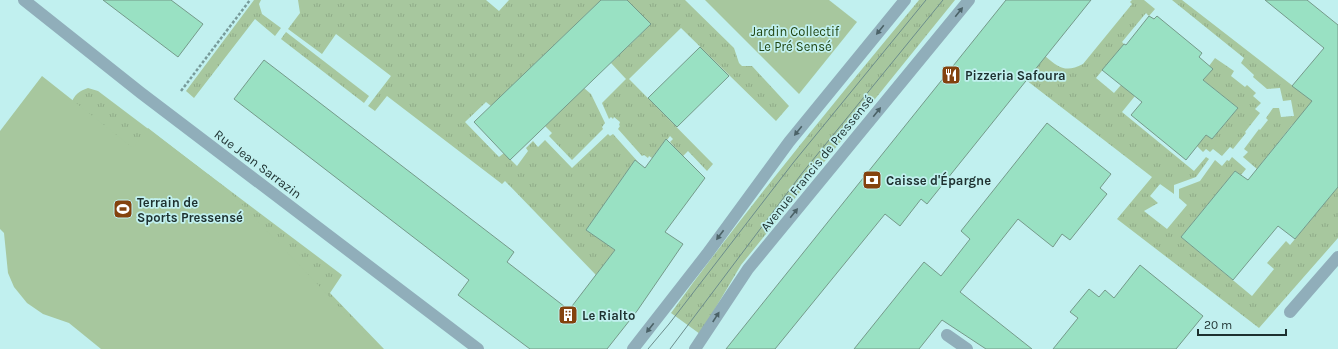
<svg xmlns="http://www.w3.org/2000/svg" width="1338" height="349" viewBox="0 0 1338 349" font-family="Karla,sans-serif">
<defs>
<pattern id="grass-tufts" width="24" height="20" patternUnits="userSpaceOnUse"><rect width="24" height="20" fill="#a7c79e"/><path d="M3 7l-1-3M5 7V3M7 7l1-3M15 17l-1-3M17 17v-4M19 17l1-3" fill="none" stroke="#8fab88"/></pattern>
</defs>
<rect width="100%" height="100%" fill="#c1f0ef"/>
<!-- grass -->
<g fill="url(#grass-tufts)">
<path d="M254,0H261L259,4L262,14L281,28L275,36L255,19L194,98L186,91Z"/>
<path d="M298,0H486L499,11L509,0H601L491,106L486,102L465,122L499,157L504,153L517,166L528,151L526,148L533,141L538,147L545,140L572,168L608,134L610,136L613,134L639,163L635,160L586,230L615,250L596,275L505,181L502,184L387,96L375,111L368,106L391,76L336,34L322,54L288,29L300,13Z"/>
<path d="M627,0H685L734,48L739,63L742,66H752L789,106L776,121L681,28L629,79L713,164L707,171L688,151L683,156L670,142L673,139L670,136L667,140L666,139L652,158L649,156L648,158L644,155L642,156L618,129L620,126L619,125L620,122L614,117L613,119L611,117L609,119L602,103L626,79L611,63L651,24Z"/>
<path d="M919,0H955L741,265L700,334L671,313C749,205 834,103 919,0Z"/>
<path d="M1132,0H1144L1155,9L1149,16L1146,13L1122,42L1124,44L1096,78L1114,93L1121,85L1135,96L1122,112L1194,171L1206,157L1209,159L1196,177L1174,185V194L1160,184L1150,196L1158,203L1144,211L1167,229L1187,205L1179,198V189L1200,181L1215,160L1222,166L1227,160L1229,161L1232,157L1246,169L1241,175L1235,171L1181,237L1252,296L1274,269L1267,263L1286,241L1290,245L1338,187V238L1259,328L1117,219L1152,177L1026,80L1045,56C1059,68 1066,73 1083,64L1132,4L1130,2Z"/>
<path d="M1172,0H1182L1338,121L1292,125L1257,169L1243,157L1248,152L1244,149L1259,129L1260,130L1268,120L1266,118L1273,108H1279L1281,117L1294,116L1291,100L1283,101L1280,88L1267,89L1253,77L1254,75L1241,63L1244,58Z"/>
<path d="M286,32L369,96L364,103L281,39Z"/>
<path d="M1215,58L1234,71L1231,76L1245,87L1247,85L1256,93L1253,96L1261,103L1255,109L1260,113L1245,132L1246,133L1233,149L1230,147L1222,156L1213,149L1210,152L1206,149L1203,152L1197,146L1206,135L1212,139L1238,108L1203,80L1212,69L1209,66Z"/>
<path d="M88,88L98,91L342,275L330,293L384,349H338L71,104C74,95 79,91 88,88Z"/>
<path d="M584,88L591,94L605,123L602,127L603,129L572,160L549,136L552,133L545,126Z"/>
</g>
<!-- garden -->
<g fill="#a7c79e">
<path d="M705,0H829L857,22L799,94Z"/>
<path d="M42,76L133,148L148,128L227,189L379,349H101L69,323L43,314L27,303L14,287L8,273L4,233L0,229V131Z"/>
</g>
<!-- building -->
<g fill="#99e1c3" stroke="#759a8a">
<path d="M103,0H171L203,24L178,57Z"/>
<path d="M601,0H627L651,24L510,160L474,122Z"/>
<path d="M1006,0H1091L927,204L921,199L900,226L885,214L775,349H726Z"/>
<path d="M1265,0H1307L1338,25V187L1295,239L1278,226L1233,280L1181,237L1235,171L1248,180L1312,101L1292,86L1324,48Z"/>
<path d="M1149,16L1154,19L1157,16L1202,53L1199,57L1213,69L1203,80L1238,108L1212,139L1206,135L1186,160L1131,115L1142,102L1102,70L1124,44L1126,45Z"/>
<path d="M700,47L729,76L677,127L648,98Z"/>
<path d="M264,60L514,252L507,262L569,310L615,250L586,230L635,160L645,168L666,139L705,178L665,232L683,244L637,311L607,349H530L458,295L469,280L234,99Z"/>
<path d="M1047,123L1111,174L1100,188L1107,194L1070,240L1062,234L1053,247L1018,219L960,292L1032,349H986L942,320L919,349H854L924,262L941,276L970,239L961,231Z"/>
<path d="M1140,265L1203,316L1176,349H1053L1078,318L1070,312L1089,289L1099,297L1105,290L1114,298Z"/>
</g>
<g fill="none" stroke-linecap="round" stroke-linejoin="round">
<!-- path -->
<path stroke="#789b9a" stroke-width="2.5" stroke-dasharray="3 2" stroke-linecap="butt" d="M181,91L250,0"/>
<!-- minor -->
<g stroke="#90aeba" stroke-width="12">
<path d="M24,0L141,93L478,349"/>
<path d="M1290,312L1338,257"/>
<path d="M947,335L967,349"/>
<path d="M633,349L707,254L789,142L905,0"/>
<path d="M695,349L748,269L969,0"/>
</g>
<!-- tram -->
<g stroke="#6b8c8b" stroke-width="1">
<path d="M648,349L669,324L793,163L926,0"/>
<path d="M670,349L803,172L943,0"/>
</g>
</g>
<!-- one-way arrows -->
<defs><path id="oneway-solid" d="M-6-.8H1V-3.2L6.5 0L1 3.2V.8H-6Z"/></defs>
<g fill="#4b6267">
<use href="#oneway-solid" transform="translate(959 12) rotate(-51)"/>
<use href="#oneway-solid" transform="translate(880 30) rotate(129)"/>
<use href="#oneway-solid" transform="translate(877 112) rotate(-51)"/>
<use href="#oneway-solid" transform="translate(798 131) rotate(129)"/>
<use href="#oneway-solid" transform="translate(794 213) rotate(-51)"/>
<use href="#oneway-solid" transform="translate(720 235) rotate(127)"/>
<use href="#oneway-solid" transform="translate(716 317) rotate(-57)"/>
<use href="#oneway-solid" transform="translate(650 328) rotate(128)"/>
</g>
<!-- icons -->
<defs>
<g id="restaurant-square" transform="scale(1)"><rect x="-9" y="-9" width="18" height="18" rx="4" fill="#84420e" stroke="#c1f0ef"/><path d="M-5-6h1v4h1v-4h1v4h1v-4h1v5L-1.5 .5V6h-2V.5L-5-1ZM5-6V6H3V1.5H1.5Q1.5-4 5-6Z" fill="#fff"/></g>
<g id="bank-square" transform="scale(1)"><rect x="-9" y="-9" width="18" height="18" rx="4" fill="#84420e" stroke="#c1f0ef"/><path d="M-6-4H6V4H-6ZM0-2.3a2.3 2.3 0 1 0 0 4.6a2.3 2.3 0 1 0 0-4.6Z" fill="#fff"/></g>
<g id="stadium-square" transform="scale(1)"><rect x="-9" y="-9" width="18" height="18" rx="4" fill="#84420e" stroke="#c1f0ef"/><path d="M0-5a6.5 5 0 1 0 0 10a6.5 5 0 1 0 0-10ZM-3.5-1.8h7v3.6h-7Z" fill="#fff"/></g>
<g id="building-square" transform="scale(1)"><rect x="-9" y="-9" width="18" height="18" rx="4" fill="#84420e" stroke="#c1f0ef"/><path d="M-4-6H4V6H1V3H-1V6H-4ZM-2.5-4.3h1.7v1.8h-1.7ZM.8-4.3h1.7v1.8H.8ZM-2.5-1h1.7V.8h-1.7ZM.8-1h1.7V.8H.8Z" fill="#fff"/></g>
</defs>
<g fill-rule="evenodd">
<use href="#restaurant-square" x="951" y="75"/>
<use href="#bank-square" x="872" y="180"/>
<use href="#stadium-square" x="123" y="209"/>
<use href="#building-square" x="568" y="315"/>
</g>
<g text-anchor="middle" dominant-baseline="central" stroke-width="3.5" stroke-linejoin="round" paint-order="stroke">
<!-- park labels -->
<g font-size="13" fill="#204512" stroke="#c1f0ef">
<text x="795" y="31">Jardin Collectif<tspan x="795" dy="15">Le Pré Sensé</tspan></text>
</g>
<!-- poi labels -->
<g font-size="13" font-weight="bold" fill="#1d302f" stroke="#c1f0ef" text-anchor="start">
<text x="965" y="75">Pizzeria Safoura</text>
<text x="886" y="180">Caisse d'Épargne</text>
<text x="137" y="202">Terrain de<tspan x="137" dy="15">Sports Pressensé</tspan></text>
<text x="582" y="315">Le Rialto</text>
</g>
<!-- street labels -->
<g font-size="13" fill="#1d302f" stroke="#c1f0ef">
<text transform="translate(817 163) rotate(-51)">Avenue Francis de Pressensé</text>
<text transform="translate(258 164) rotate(37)">Rue Jean Sarrazin</text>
</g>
</g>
<!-- scale -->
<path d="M1198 329v6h88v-6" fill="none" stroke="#1d302f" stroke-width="2"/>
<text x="1204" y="329" font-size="12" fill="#1d302f" stroke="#c1f0ef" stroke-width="3" paint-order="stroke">20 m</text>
</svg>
